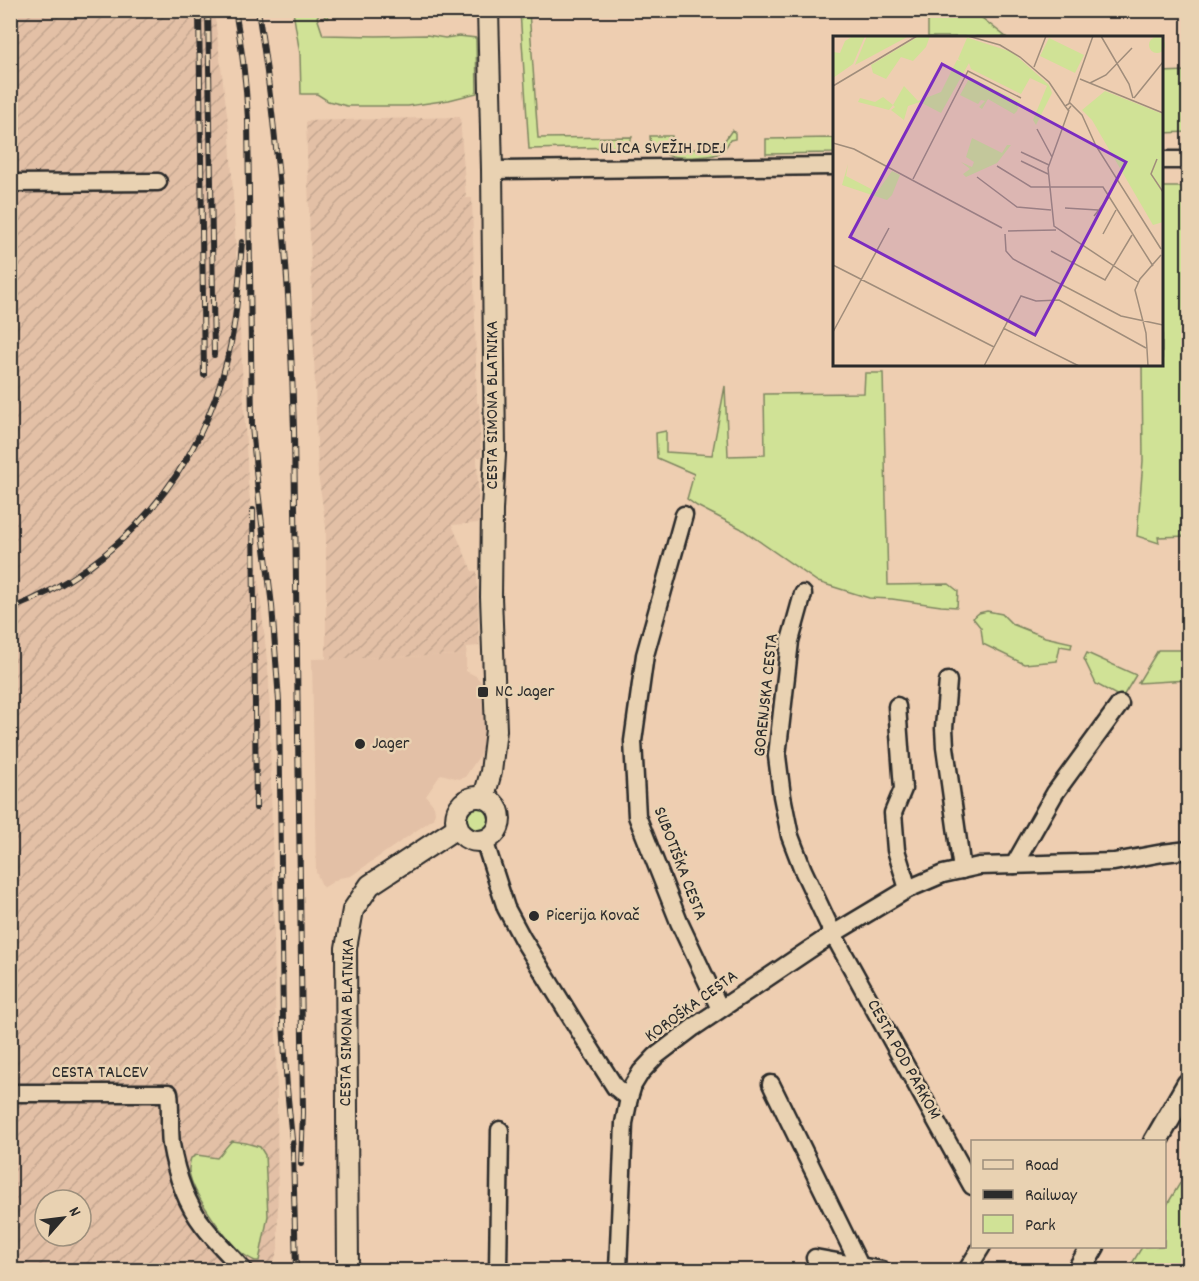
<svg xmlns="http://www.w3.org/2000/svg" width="1199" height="1281" viewBox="0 0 1199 1281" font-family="Dekko,sans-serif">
<defs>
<pattern id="industrial-furrows" width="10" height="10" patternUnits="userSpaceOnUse" patternTransform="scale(1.5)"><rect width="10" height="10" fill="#e3c0a6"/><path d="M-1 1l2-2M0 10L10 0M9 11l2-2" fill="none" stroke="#c3a58f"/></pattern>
</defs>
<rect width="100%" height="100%" fill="#eeceb1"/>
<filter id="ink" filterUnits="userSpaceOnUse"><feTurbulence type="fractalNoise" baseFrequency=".0167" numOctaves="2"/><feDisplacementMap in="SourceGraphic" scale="12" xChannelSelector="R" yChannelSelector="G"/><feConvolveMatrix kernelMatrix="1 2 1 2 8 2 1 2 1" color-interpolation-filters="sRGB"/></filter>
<g filter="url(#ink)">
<!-- built -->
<path fill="#e3c0a6" d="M466,655V671L476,676L481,682L484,690L485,733L480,755L465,777L459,779L441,774L426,796L434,806L435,812L433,819L351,876L339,878L323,888L316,872L312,659Z"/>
<!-- industrial -->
<g fill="url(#industrial-furrows)" fill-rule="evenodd">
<path d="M10,11H214L230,138L248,483L269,679L277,1095L278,1249L271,1270H11ZM45,1200H81V1236H45Z"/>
<path d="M460,117L466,198H472L477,403H479L481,457H477L479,523L452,525L472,571H477L479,646L467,647L466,655L326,659V527L318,474L306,121Z"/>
</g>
<!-- green -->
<g fill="#d0e296" stroke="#7e8660" stroke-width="1.5">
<path d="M293,11H328V18L325,17L321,11L317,17L323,35L376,36L427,35L445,38L459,36L476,38L477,93L449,100L408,106H347L328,101L317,94H301L300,54Z"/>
<path d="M520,11H529L538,138L632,137L628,146L621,147L529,149Z"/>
<path d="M928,11H973L1006,37H928Z"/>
<path d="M1188,71V132L1162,133V72Z"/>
<path d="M732,130L735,133V139L730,140C727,146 723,152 717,154C710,157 675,159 668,155C661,152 660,147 651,147L650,136H672L673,148L712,150L721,146Z"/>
<path d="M834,138V153L766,154V139Z"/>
<path d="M1162,187H1188V536L1158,537L1159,543L1137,536L1143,461L1142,365L1162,364Z"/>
<path d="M865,373H883L888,585L949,584L958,591L957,607L941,606L892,599L869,598L818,582L740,528L697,506L687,499L694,474L657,458L656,433L666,431V452L712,455L725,386L728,456L765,455L764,394L864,393Z"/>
<path d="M987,611L1002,614L1012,624L1045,637L1072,643L1071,648L1060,646L1057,661L1024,664L983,644L981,628L973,618L979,613Z"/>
<path d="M1158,650H1188V680L1138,683Z"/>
<path d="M1087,653L1136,675L1122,698L1096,684L1084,659Z"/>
<circle cx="478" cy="818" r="16"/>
<path d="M232,1141L246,1143L260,1147L265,1155L268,1216L259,1261H255C251,1259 247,1257 243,1254C226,1240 195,1197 190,1176C188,1170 189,1164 191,1158L197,1155L217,1158C223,1152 226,1146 232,1141Z"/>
<path d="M1188,1170V1270H1128L1142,1247L1164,1246L1165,1208Z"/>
</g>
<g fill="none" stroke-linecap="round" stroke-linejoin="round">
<!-- minor casing -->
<g stroke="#2b2b2b" stroke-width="21">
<g id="minor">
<path d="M1162,160H1188"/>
<path d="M492,170L834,166"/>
<path d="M10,183L158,182"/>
<path d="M684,515L645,655L633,741L637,816L679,922L720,1009"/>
<path d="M803,594L790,641L777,756L782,796L790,836L803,870L833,934L972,1186"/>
<path d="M948,681L944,728L945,747L962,870"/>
<path d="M897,706L903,789L893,813L896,850L908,889"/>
<path d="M484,840L506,908L522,938L585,1040L615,1087L629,1098"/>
<path d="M1014,865L1055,793L1120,704"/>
<path d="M771,1084L860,1266"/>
<path d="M10,1093H169C171,1110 169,1127 171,1144C176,1173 185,1202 203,1225C215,1241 230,1255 243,1270"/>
<path d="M815,1258L882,1270"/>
<path d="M498,1270L500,1130"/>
<path d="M618,1270L624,1123L629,1098L633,1085L641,1072L656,1056L694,1027L828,937L908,889L943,874L979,866L1114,862L1163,853L1188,850"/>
<path d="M967,1270L982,1246"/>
</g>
</g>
<!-- tertiary casing -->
<g stroke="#2b2b2b" stroke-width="24">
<g id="tertiary">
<path d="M484,797L491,772L496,730L491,597L492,510L495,454L492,170L488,10"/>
<circle cx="478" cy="819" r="22"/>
<path d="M348,1270L346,948L353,910L370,885L458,827"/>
</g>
</g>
<!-- secondary casing -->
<g stroke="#2b2b2b" stroke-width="27">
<g id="secondary">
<path d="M1155,1142L1188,1085"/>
<path d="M1079,1270L1093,1246"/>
</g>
</g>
<!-- minor -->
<use href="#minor" stroke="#e9d2b2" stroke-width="16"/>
<!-- tertiary -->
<use href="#tertiary" stroke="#e9d2b2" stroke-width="20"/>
<!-- secondary -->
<use href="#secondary" stroke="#e9d2b2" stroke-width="22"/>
<!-- rail casing -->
<g stroke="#2b2b2b" stroke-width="6">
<g id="rail">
<path d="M199,10L204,375"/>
<path d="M208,10L214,355"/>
<path d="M235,10C242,47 246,82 248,119L252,426L258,491L272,606L279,701L283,1023L287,1088L293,1150L296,1270"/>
<path d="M258,10C280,149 290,290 294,430L303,1113L301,1164"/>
<path d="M253,510L256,808"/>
<path d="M10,609C122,566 200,471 228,356C237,319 239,280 242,242"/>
</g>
</g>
<!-- rail -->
<use href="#rail" stroke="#e9d2b2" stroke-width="4" stroke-dasharray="11" stroke-linecap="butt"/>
</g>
</g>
<!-- markers -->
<g fill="#2b2b2b" stroke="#e9d2b2" stroke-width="2">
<rect x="477" y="686" width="12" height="12" rx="3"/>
<circle cx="360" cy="744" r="6"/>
<circle cx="534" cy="916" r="6"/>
</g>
<g text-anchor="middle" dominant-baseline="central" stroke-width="5" stroke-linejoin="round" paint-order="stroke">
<!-- street labels -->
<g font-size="18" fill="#2b2b2b" stroke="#e9d2b2">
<text x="663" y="149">ULICA SVEŽIH IDEJ</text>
<text transform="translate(493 405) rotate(-90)">CESTA SIMONA BLATNIKA</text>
<text transform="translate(767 695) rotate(-84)">GORENJSKA CESTA</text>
<text transform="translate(679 864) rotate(69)">SUBOTIŠKA CESTA</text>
<text transform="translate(692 1007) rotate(-36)">KOROŠKA CESTA</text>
<text transform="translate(348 1022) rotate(-89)">CESTA SIMONA BLATNIKA</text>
<text transform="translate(903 1060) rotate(61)">CESTA POD PARKOM</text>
<text x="100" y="1073">CESTA TALCEV</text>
</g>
<!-- poi labels -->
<g font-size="18" fill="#2b2b2b" stroke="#e9d2b2" text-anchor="start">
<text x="495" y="692">NC Jager</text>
<text x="372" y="744">Jager</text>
<text x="546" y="916">Picerija Kovač</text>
</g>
</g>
<!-- overview -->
<g transform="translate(833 36)">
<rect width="330" height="330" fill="#eeceb1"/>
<path d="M20,0H32L20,28L0,42V16L7,17L12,5ZM34,0H76L22,29ZM86,0H97L93,11L80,25L68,21L53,43L40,37L38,29ZM129,0L179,16L216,49L219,57L203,89L200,84L214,50L197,42L188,58L138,33L136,27L108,77L87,66L75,70L71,84L58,74L62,71L60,69L56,74L25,66L27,62L42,66L50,61L60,69L71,50L85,65L108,56L124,24L128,25L125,23L134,2ZM216,2L251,19L242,37L207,20ZM137,41L187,66L184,75L181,78L155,63L149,73L146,71L152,65L148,64L145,68L127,59ZM272,55L330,78V186L320,189L259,84L249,74ZM139,102L169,117L174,109H178L164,127L133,141L130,138L137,133L128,126L139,131L141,126L133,121ZM15,128L13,140L44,156L59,135L67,139L59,159L54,164L9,149Z" fill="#d0e296"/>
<path d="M316 9a8 8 0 1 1 16 0a8 8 0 1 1-16 0Z" fill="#d0e296"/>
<path fill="none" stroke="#a08d7b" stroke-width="1.5" d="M135,0L167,9L187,21L216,46L232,70M268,0L296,48L300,62M201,31L213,0M247,43L330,77M257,47L273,39L299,12M0,50L84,0M301,62L330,26M236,67L260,0M238,70L235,74L232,70L237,67L249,79L263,110L328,213M236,74L215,132L221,190L305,246M204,93L219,121M0,107L21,113L169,192M188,116L216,129M324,123L318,138L330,156M188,125L215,138M164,130L198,151H270L320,230M144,141L184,171L218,174M80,143L135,35L188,62M232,172L265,174M261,180L276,161M175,195L223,194M172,198L173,215L180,223L288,280L330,289M270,198L283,174M218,215L272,244L299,199M0,229L161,311M170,292L246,330M0,296L56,192M151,330L188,260L203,265L226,264L313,312M315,330L313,297L302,254L307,243L328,219"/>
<path fill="#7b2cbf" fill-opacity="0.15" stroke="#7b2cbf" stroke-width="3" d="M109,28L293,126L202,299L17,201Z"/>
<rect width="330" height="330" fill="none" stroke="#2b2b2b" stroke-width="3"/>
</g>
<!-- margin -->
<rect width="1199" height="1281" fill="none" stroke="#e9d2b2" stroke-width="36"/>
<rect x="18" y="18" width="1163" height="1245" fill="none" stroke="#2b2b2b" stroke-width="2" filter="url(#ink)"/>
<!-- legend -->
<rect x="971" y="1140" width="195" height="108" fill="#e9d2b2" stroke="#9d8f7c" stroke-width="1.5"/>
<rect x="983" y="1160" width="30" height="9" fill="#e9d2b2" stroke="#9d8f7c" stroke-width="1.5"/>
<text x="1025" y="1170" font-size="18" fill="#2b2b2b">Road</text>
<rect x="983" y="1190" width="30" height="9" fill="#2b2b2b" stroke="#9d8f7c" stroke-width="1.5"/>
<text x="1025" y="1200" font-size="18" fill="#2b2b2b">Railway</text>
<rect x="983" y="1215" width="30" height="18" fill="#d0e296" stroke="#9d8f7c" stroke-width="1.5"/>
<text x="1025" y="1230" font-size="18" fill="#2b2b2b">Park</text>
<!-- north arrow -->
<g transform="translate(63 1218) rotate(62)"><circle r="28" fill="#e9d2b2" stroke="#9d8f7c" stroke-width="1.5"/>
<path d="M0-4.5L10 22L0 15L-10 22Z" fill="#2b2b2b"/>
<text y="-9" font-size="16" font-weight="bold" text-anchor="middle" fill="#2b2b2b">N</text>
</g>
</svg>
